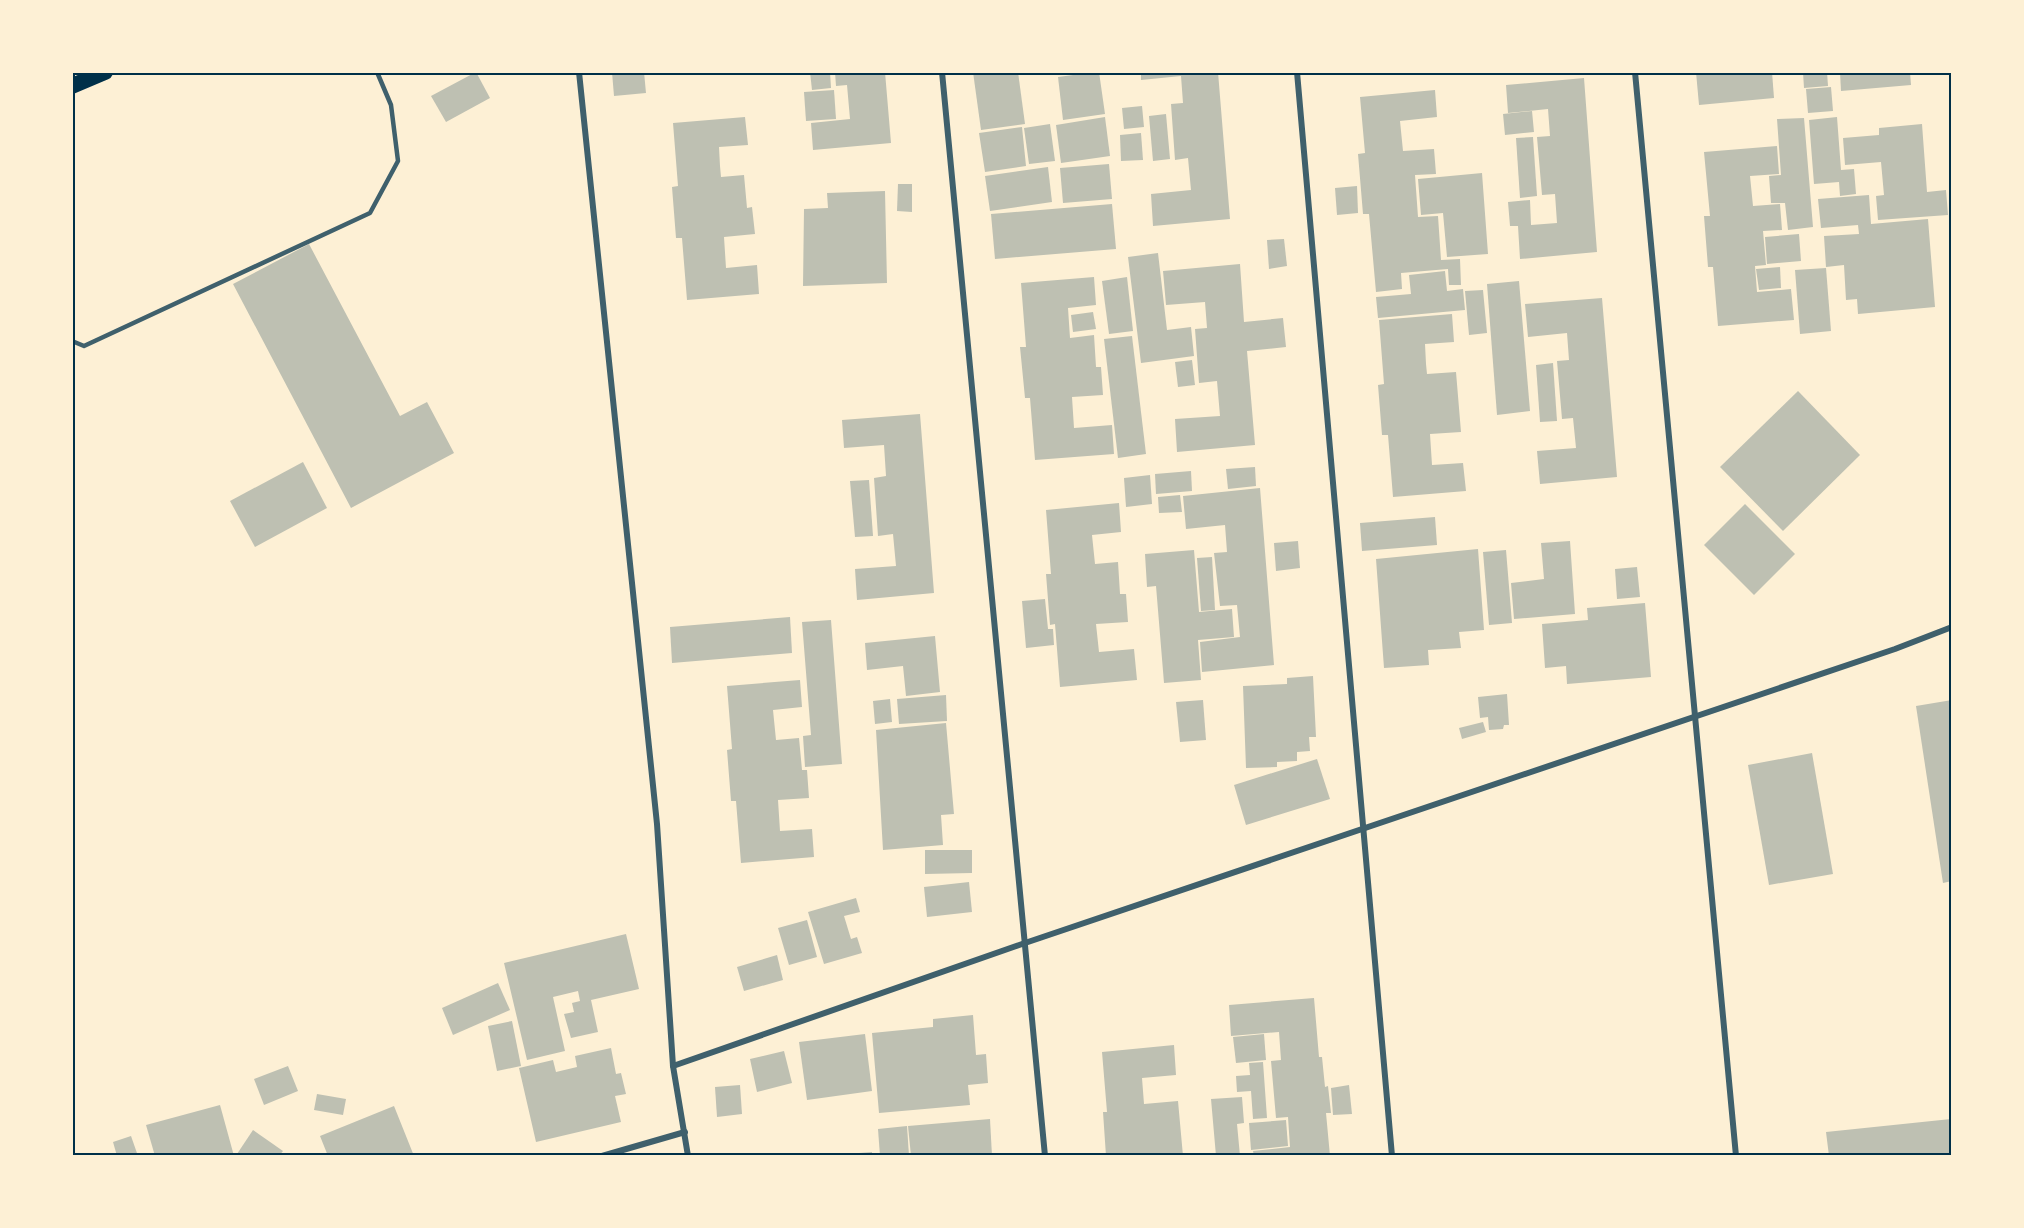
<svg xmlns="http://www.w3.org/2000/svg" width="2024" height="1228" viewBox="0 0 2024 1228" font-family="Roboto,sans-serif">
<rect width="100%" height="100%" fill="#fdf0d5"/>
<!-- building -->
<g fill="#bec0b2">
<path d="M476,72L490,98L446,122L431,96Z"/>
<path d="M612,72H644L646,93L614,96Z"/>
<path d="M810,72H830L831,88L812,90Z"/>
<path d="M835,72H885L891,143L813,150L811,123L850,119L847,85L836,86Z"/>
<path d="M973,72H1018L1025,124L981,130Z"/>
<path d="M1096,72H1099L1105,114L1063,120L1058,77Z"/>
<path d="M1141,72H1218L1230,219L1153,226L1151,194L1191,190L1188,158L1175,160L1171,104L1183,103L1181,76L1141,80Z"/>
<path d="M1696,72H1772L1774,98L1699,105Z"/>
<path d="M1803,72H1827L1828,86L1804,88Z"/>
<path d="M1840,72H1910L1911,85L1841,91Z"/>
<path d="M1584,78L1597,252L1520,259L1518,226H1510L1508,202L1530,200L1531,225L1557,223L1555,194L1542,195L1537,137L1550,136L1548,109L1508,113L1506,85Z"/>
<path d="M1831,87L1833,111L1808,113L1806,89Z"/>
<path d="M834,90L836,119L806,121L804,92Z"/>
<path d="M1435,90L1437,117L1400,121L1403,151L1434,149L1436,174L1415,175L1418,217L1438,216L1441,260L1460,259L1461,285H1449L1448,269L1401,273L1402,289L1376,292L1369,214H1363L1358,154L1365,153L1360,97Z"/>
<path d="M1142,106L1144,127L1124,129L1122,108Z"/>
<path d="M1532,111L1534,132L1505,135L1503,114Z"/>
<path d="M1166,114L1170,159L1153,161L1149,116Z"/>
<path d="M745,117L748,145L719,147L720,166L721,177L744,175L747,208L752,207L755,234L724,237L726,268L757,265L759,294L687,300L682,238H676L672,187L678,186L673,123Z"/>
<path d="M1105,117L1110,156L1061,163L1056,125Z"/>
<path d="M1837,117L1841,170L1854,169L1856,194L1840,196L1839,182L1814,184L1809,120Z"/>
<path d="M1804,118L1813,227L1788,230L1785,203H1771L1769,176L1781,175L1777,119Z"/>
<path d="M1050,124L1055,161L1029,164L1024,128Z"/>
<path d="M1922,124L1927,192L1946,190L1948,215L1878,220L1876,196L1884,195L1881,162L1845,165L1843,138L1879,135V128Z"/>
<path d="M1022,127L1026,166L985,172L979,133Z"/>
<path d="M1141,133L1143,160L1121,161L1120,135Z"/>
<path d="M1533,137L1537,196L1520,198L1516,138Z"/>
<path d="M1777,146L1779,174L1750,176L1753,206L1780,204L1782,230L1763,231L1766,265L1755,266L1757,292L1791,289L1794,320L1718,326L1713,267H1708L1704,216H1710L1704,152Z"/>
<path d="M1109,164L1112,199L1063,203L1060,168Z"/>
<path d="M1048,167L1052,202L990,211L985,176Z"/>
<path d="M1482,173L1488,254L1447,257L1443,213L1421,215L1418,179Z"/>
<path d="M898,184H912V212L897,211Z"/>
<path d="M1357,186L1358,213L1337,215L1335,188Z"/>
<path d="M885,191L887,283L803,286L804,209L828,208L827,193Z"/>
<path d="M1869,195L1871,224L1928,219L1935,307L1858,314L1857,299L1846,300L1844,265L1826,267L1824,236L1859,234L1858,225L1821,228L1818,199Z"/>
<path d="M1112,204L1116,249L995,259L991,214Z"/>
<path d="M1799,234L1801,261L1767,264L1765,237Z"/>
<path d="M1284,239L1287,266L1269,269L1267,240Z"/>
<path d="M309,244L400,416L427,402L454,453L351,508L233,284Z"/>
<path d="M1158,253L1167,330L1191,327L1194,356L1141,363L1128,257Z"/>
<path d="M1240,264L1244,322L1283,318L1286,347L1247,351L1255,445L1177,452L1175,419L1220,416L1217,381L1199,383L1195,329L1207,328L1205,302L1166,305L1163,271Z"/>
<path d="M1780,267L1781,288L1759,290L1756,269Z"/>
<path d="M1826,268L1831,331L1800,334L1795,270Z"/>
<path d="M1445,271L1447,291L1463,289L1465,310L1378,318L1376,297L1411,294L1409,275Z"/>
<path d="M1094,277L1096,305L1068,308L1070,338L1094,335L1096,367H1101L1103,395L1072,397L1074,428L1112,425L1114,454L1035,460L1030,398H1025L1020,347H1026L1021,283Z"/>
<path d="M1127,277L1133,331L1109,334L1102,281Z"/>
<path d="M1519,281L1530,411L1497,415L1487,284Z"/>
<path d="M1483,290L1487,333L1469,335L1465,291Z"/>
<path d="M1602,298L1617,477L1540,484L1537,451L1576,448L1573,418L1562,419L1557,361L1569,360L1567,333L1528,337L1525,304Z"/>
<path d="M1093,312L1096,329L1073,332L1071,315Z"/>
<path d="M1452,314L1454,342L1425,344L1426,364L1427,374L1456,372L1461,432L1430,434L1432,465L1463,463L1466,491L1393,497L1388,435H1382L1378,385L1384,384L1379,320Z"/>
<path d="M1132,336L1146,454L1118,458L1104,339Z"/>
<path d="M1192,360L1195,385L1178,387L1175,362Z"/>
<path d="M1553,363L1557,421L1540,422L1536,365Z"/>
<path d="M1798,391L1860,455L1783,531L1720,467Z"/>
<path d="M920,414L934,593L857,600L855,569L896,566L893,534L878,536L874,478L886,476L884,445L844,448L842,420Z"/>
<path d="M303,462L327,508L255,547L230,501Z"/>
<path d="M1255,467L1256,486L1228,489L1226,469Z"/>
<path d="M1191,471L1192,491L1156,494L1155,474Z"/>
<path d="M1150,475L1152,504L1126,507L1124,478Z"/>
<path d="M869,480L873,536L855,537L850,481Z"/>
<path d="M1260,488L1274,665L1202,672L1200,642L1240,637L1237,605L1220,606L1214,553L1227,552L1225,525L1186,529L1183,496Z"/>
<path d="M1180,495L1182,512L1159,513L1158,497Z"/>
<path d="M1119,503L1121,532L1092,535L1095,564L1118,562L1120,594H1126L1128,622L1096,624L1099,652L1134,649L1137,680L1060,687L1055,624L1050,625L1046,574H1051L1046,510Z"/>
<path d="M1745,504L1795,554L1754,595L1704,545Z"/>
<path d="M1435,517L1437,545L1362,551L1360,523Z"/>
<path d="M1298,541L1300,568L1276,571L1274,543Z"/>
<path d="M1570,541L1575,614L1514,619L1511,583L1544,579L1541,543Z"/>
<path d="M1478,549L1484,630L1459,632L1461,648L1428,650L1429,665L1384,668L1376,559Z"/>
<path d="M1194,550L1199,612L1232,609L1234,637L1198,640L1201,680L1164,683L1156,586L1147,587L1145,554Z"/>
<path d="M1506,550L1512,623L1489,625L1483,552Z"/>
<path d="M1212,557L1215,610L1201,611L1197,558Z"/>
<path d="M1637,567L1640,597L1617,599L1615,569Z"/>
<path d="M1045,599L1048,629H1053L1054,645L1026,648L1022,601Z"/>
<path d="M1645,603L1651,677L1567,684L1566,666L1545,668L1542,624L1588,620L1587,608Z"/>
<path d="M790,617L792,653L672,663L670,627Z"/>
<path d="M831,620L842,764L805,767L803,736L811,735L802,622Z"/>
<path d="M935,636L940,692L906,696L903,666L867,670L865,643Z"/>
<path d="M1313,676L1316,737H1309L1310,751L1297,752V761L1277,762V767L1246,768L1243,686L1287,684V678Z"/>
<path d="M800,680L802,707L773,710L776,740L799,738L802,770H807L809,798L778,800L780,831L812,829L814,857L741,863L736,801H731L727,750L732,749L727,686Z"/>
<path d="M1507,694L1509,725H1504L1503,729L1489,730L1488,717L1480,718L1478,697Z"/>
<path d="M946,695L947,721L899,724L897,699Z"/>
<path d="M890,699L892,722L875,724L873,701Z"/>
<path d="M1203,700L1206,740L1180,742L1176,702Z"/>
<path d="M1952,700V881L1943,883L1916,706Z"/>
<path d="M1483,722L1486,732L1462,739L1459,728Z"/>
<path d="M946,723L954,814L941,815L943,845L883,850L876,730Z"/>
<path d="M1812,753L1833,874L1769,885L1748,765Z"/>
<path d="M1317,759L1330,799L1246,825L1234,785Z"/>
<path d="M925,850H972V873L925,874Z"/>
<path d="M969,882L972,912L927,917L924,887Z"/>
<path d="M856,898L860,912L844,916L851,939L857,937L862,953L824,964L808,912Z"/>
<path d="M807,920L817,957L789,965L778,928Z"/>
<path d="M626,934L639,989L591,1000L598,1032L571,1038L564,1014L574,1012L572,1003L580,1001L578,991L553,997L565,1051L527,1060L504,963Z"/>
<path d="M777,955L783,980L744,991L737,967Z"/>
<path d="M498,983L510,1010L453,1035L442,1008Z"/>
<path d="M1314,998L1319,1057H1322L1325,1087L1328,1086L1331,1113H1326L1330,1156H1254L1253,1151L1290,1147L1288,1117L1276,1118L1271,1061L1281,1060L1279,1032L1231,1036L1229,1005Z"/>
<path d="M973,1015L976,1055L986,1054L988,1083L968,1085L970,1105L879,1113L872,1033L933,1027V1019Z"/>
<path d="M512,1021L521,1066L497,1071L488,1026Z"/>
<path d="M865,1034L872,1091L807,1100L799,1042Z"/>
<path d="M1264,1034L1266,1060L1236,1063L1233,1037Z"/>
<path d="M1174,1045L1176,1075L1142,1078L1144,1104L1178,1101L1183,1156H1106L1103,1112H1107L1102,1052Z"/>
<path d="M611,1048L616,1074L621,1073L626,1094L615,1096L621,1122L536,1142L519,1068L553,1060L556,1072L577,1067L575,1056Z"/>
<path d="M784,1051L792,1083L757,1092L750,1059Z"/>
<path d="M1263,1062L1267,1118L1253,1119L1251,1091L1237,1092L1236,1076L1250,1075L1249,1063Z"/>
<path d="M288,1066L298,1091L264,1105L254,1079Z"/>
<path d="M740,1085L742,1114L717,1117L715,1087Z"/>
<path d="M1349,1085L1352,1114L1333,1115L1331,1088Z"/>
<path d="M317,1094L346,1099L343,1115L314,1110Z"/>
<path d="M1242,1097L1244,1123L1237,1124L1240,1156H1216L1211,1099Z"/>
<path d="M220,1105L234,1156H155L146,1125Z"/>
<path d="M394,1106L414,1156H328L320,1136Z"/>
<path d="M990,1119L992,1156H911L908,1126Z"/>
<path d="M1951,1119L1952,1156H1829L1826,1132Z"/>
<path d="M1286,1120L1288,1146L1251,1150L1249,1123Z"/>
<path d="M907,1126L909,1156H880L878,1129Z"/>
<path d="M253,1130L283,1151L279,1156L237,1154Z"/>
<path d="M131,1136L138,1156H117L113,1142Z"/>
<path d="M872,1152V1156H846V1154Z"/>
</g>
<g fill="none" stroke-linecap="round" stroke-linejoin="round">
<!-- service -->
<path stroke="#3f606c" stroke-width="4.5" d="M72,341L84,346L370,213L398,161L391,105L377,72"/>
<!-- minor -->
<g stroke="#3f606c" stroke-width="6">
<path d="M579,72L657,824L673,1066L688,1156"/>
<path d="M942,72L1045,1156"/>
<path d="M1297,72L1392,1156"/>
<path d="M1635,72L1736,1156"/>
<path d="M673,1066L1025,943L1895,649L1952,627"/>
<path d="M602,1156L685,1132"/>
</g>
<!-- trunk -->
<path stroke="#003049" stroke-width="16" d="M72,86L105,72"/>
</g>
<!-- border -->
<rect width="2024" height="1228" fill="none" stroke="#fdf0d5" stroke-width="147"/>
<rect x="74" y="74" width="1876" height="1080" fill="none" stroke="#003049" stroke-width="2"/>
</svg>
